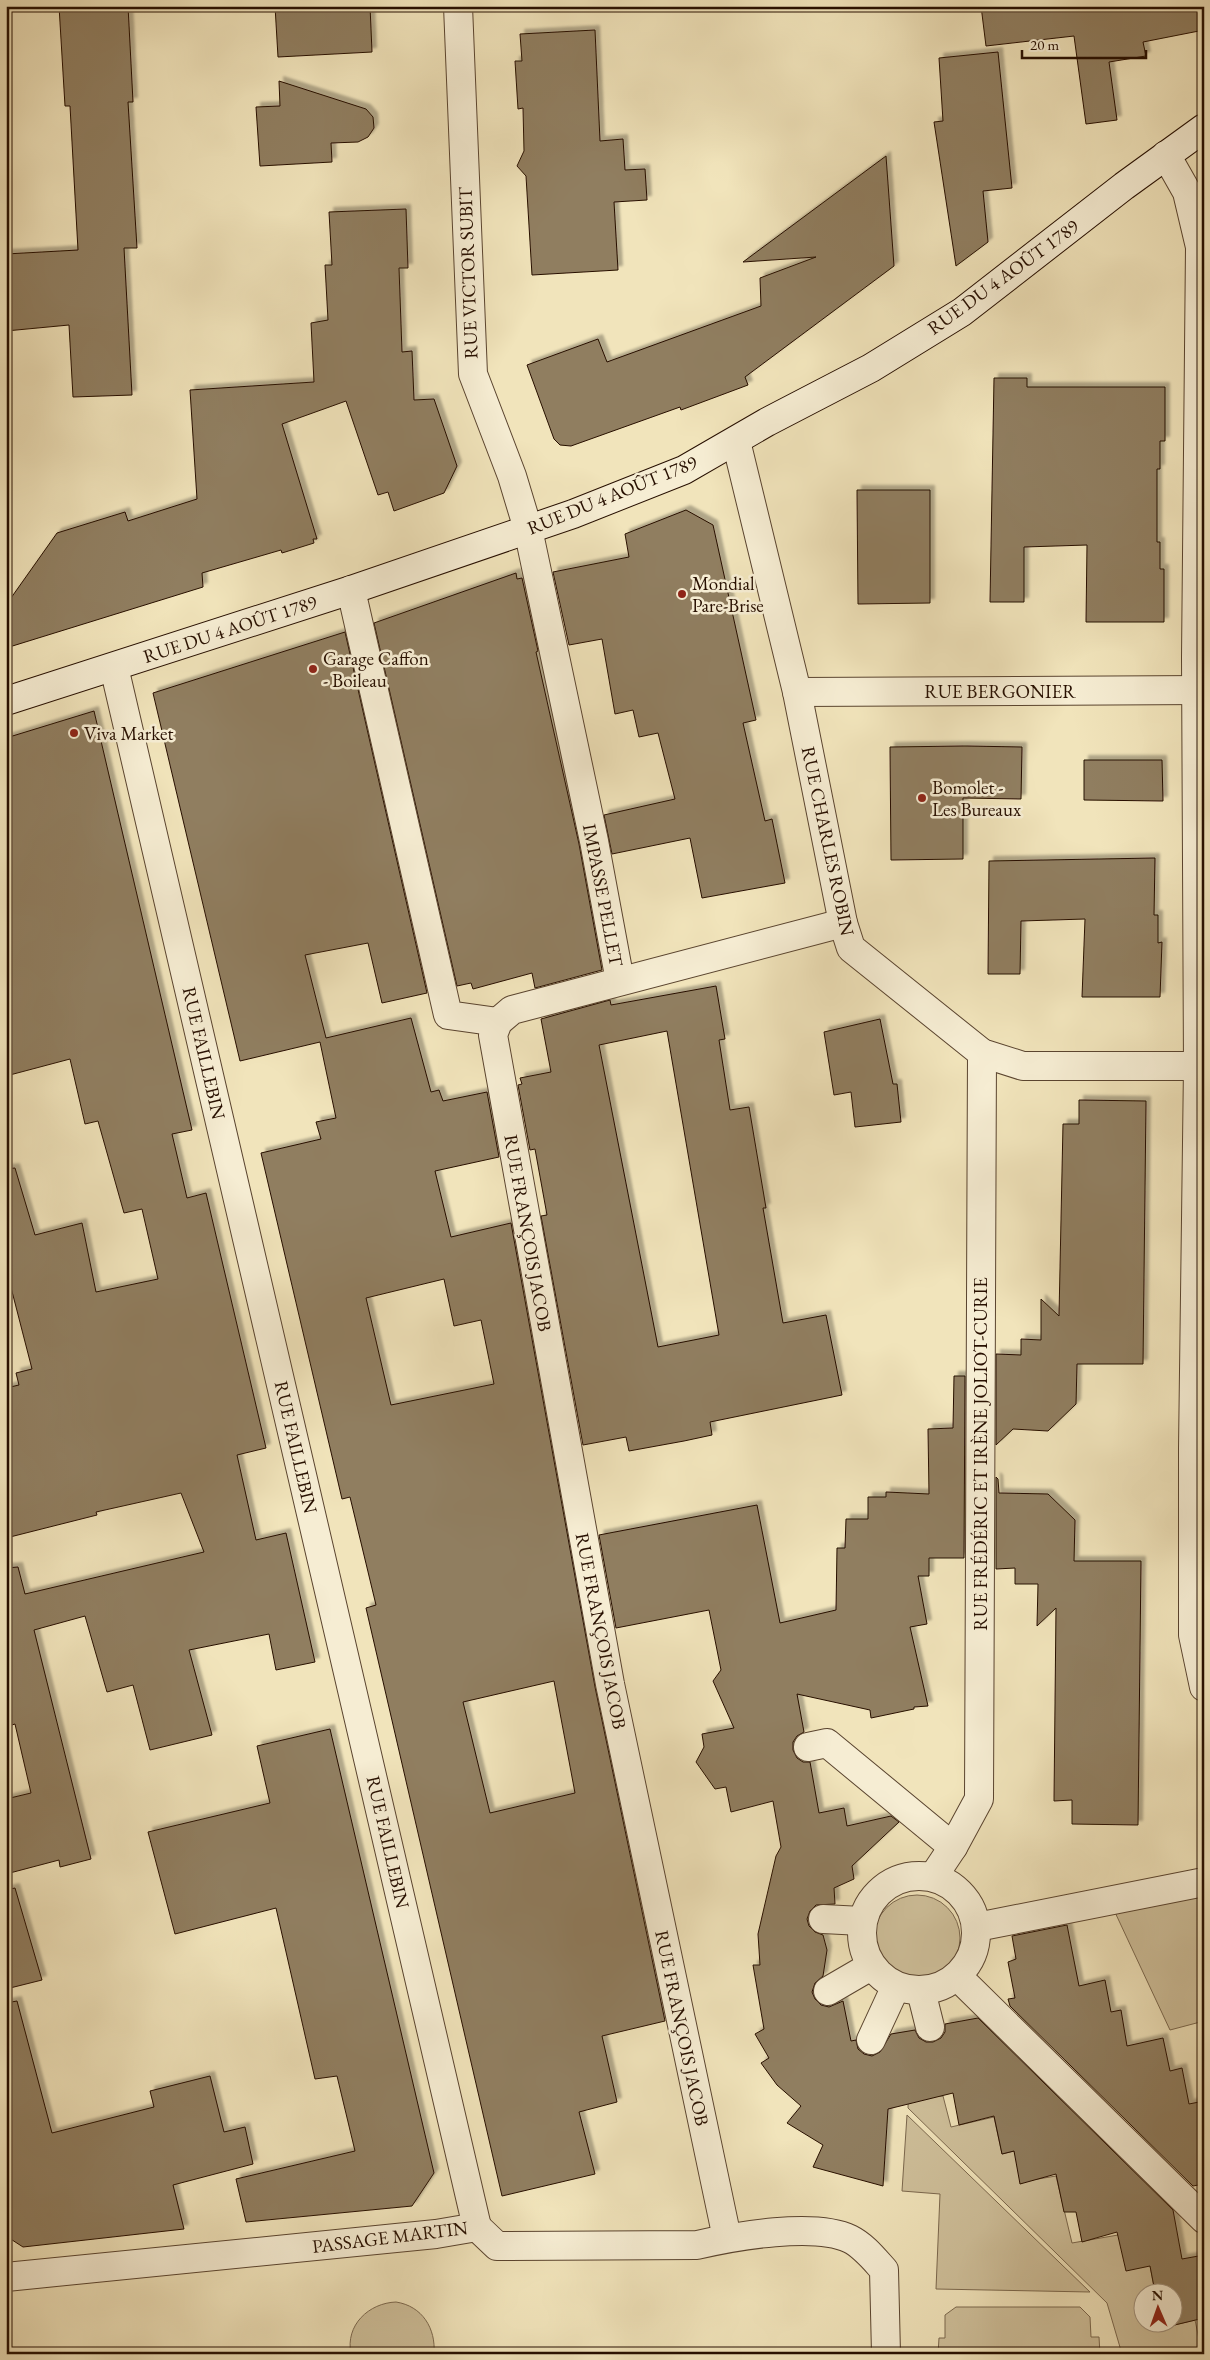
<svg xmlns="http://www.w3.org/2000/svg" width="1210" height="2360" viewBox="0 0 1210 2360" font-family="'EB Garamond',serif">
<defs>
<filter id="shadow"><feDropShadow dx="4.5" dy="-4.5" stdDeviation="1" flood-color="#0004"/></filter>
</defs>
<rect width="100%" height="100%" fill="#f1e4bb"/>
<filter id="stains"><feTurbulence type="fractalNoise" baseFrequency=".004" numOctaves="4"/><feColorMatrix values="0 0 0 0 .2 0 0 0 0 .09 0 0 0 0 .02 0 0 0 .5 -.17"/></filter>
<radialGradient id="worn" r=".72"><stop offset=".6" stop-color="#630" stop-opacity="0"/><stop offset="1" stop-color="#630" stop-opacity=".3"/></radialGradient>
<!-- green -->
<g fill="#cfc09b" stroke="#7b684e">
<path d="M1204,1890V2021L1170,2030L1113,1908Z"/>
<circle cx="917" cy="1938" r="43"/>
<path d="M909,2073L940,2096H943L951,2127L994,2117L1002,2154L1014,2151L1032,2180L1056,2176L1072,2243L1118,2235L1150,2266L1155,2292H1142V2322L1161,2323L1162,2328L1195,2320L1202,2354H1122L1107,2303L908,2108Z"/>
<path d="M907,2115L1090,2292L936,2289L940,2194L902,2191Z"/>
<path d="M396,2302C422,2306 436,2328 434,2354H351C345,2325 369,2303 396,2302Z"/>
<path d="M956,2307H1080L1090,2317L1091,2337H1099L1100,2354H938L939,2338H945V2315Z"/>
</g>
<!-- building -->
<g fill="#907e61" stroke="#270f00" fill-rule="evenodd" filter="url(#shadow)">
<path d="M59,6H128L133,102H128L137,248H124L132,395L73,397L69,325L6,331V254L78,250L70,106H65Z"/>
<path d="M275,6H370L372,52L278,57Z"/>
<path d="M981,6H1204V30L1143,42L1146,56L1109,62L1117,120L1086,124L1074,36L986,46Z"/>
<path d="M595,30L600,141L623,139L625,170L645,169L647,200L614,202L618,270L532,275L526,176L517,166L524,151L523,108L518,109L515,61H522L520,34Z"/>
<path d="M998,52L1012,188L983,191L988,242L956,266L934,122L943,121L939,58Z"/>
<path d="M279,81L366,109L373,117L374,128L368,137L358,142L331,143L332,162L260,166L256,107L280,106Z"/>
<path d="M886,156L894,266L745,377L748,385L681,410L680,407L571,446L560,445L554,439L527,365L598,339L607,362L761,306L760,278L816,257L743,262Z"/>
<path d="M406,209L408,268H399L402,352L412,351L414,400L434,399L457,466L444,493L394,511L388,492L378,495L346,401L282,424L317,539H313L314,543L282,553L281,550L202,573L203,587L6,648V605L57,533L125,512L128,521L197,499L190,390L314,382L311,323L328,320L325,265H332L329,212Z"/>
<path d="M994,378H1027V387H1165V441H1160V469H1157V542H1160V569H1164V622H1086L1087,545L1024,547V602H990Z"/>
<path d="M857,490H930V603L858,604Z"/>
<path d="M686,510L713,525L756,720L743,723L765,821L772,819L785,883L702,898L690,838L612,854L604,815L675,799L658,733L639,737L633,710L615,714L602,639L569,645L553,572L629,557L625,534Z"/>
<path d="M516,573L517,579L522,578L538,651L536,652L579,844L602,970L535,988L532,973L473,989L471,983L457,986L374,623Z"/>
<path d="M345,632L427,993L382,1003L368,943L305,955L326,1038L411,1018L431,1092L439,1090L443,1101L487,1092L499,1157L435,1171L451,1237L511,1223L595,1687L665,2021L602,2036L617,2102L579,2112L595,2174L502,2196L366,1608L376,1605L350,1497L342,1499L261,1153L321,1139L316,1122L336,1118L320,1042L240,1061L153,693ZM444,1279L454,1326L481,1320L494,1384L391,1405L366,1298ZM554,1681L575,1793L490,1813L463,1702Z"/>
<path d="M94,711L192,1130L172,1134L187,1198L206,1193L266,1448L237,1455L256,1540L286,1533L315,1662L276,1670L269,1634L189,1650L212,1735L150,1750L133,1685L107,1692L85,1616L34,1630L91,1859L60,1867L59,1860L6,1874V1799L31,1793L15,1724L6,1727V1568L18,1567L25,1594L204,1552L181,1493L96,1512L97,1515L6,1538V1388L19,1385L16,1373L32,1369L6,1268V1169L15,1168L35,1235L82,1223L96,1292L158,1279L142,1209L124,1213L98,1121L85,1124L70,1059L6,1076V738Z"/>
<path d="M965,746L1022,747L1021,799L963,798V859L891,860L890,747Z"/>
<path d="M1084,760H1162L1163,801L1084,800Z"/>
<path d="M1155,858L1154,915H1158V943L1162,942L1160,997H1082L1085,919L1021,921L1020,974H988L989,861Z"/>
<path d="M716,986L725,1039L719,1040L730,1110L749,1107L766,1208H763L783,1323L826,1315L842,1395L710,1422L712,1435L684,1441L629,1451L626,1437L583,1445L541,1216L547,1215L535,1149L530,1150L518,1085L522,1084L520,1078L551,1072L541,1019L610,1000L611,1005ZM667,1031L719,1335L658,1347L599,1045Z"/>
<path d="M880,1019L893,1084H897L901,1122L855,1127L851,1092L834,1095L824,1032Z"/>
<path d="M1079,1100L1146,1101L1143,1364H1077L1076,1404L1048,1431L1013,1429L996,1445V1354L1021,1355V1339L1041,1340V1299L1059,1316L1063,1124H1079Z"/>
<path d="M954,1376H965L964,1558H929V1576H918L927,1624L910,1627L928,1706L914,1707V1709L871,1718L870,1710L797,1694L804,1732L797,1736L793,1742V1750L797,1758L803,1762H810L819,1813L844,1808L847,1826L891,1816L899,1822L852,1866L854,1879L834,1888L835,1904L816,1905L810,1911L807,1919L809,1926L815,1932L823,1935L827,1950L823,1976L815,1983L812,1992L815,1999L821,2005L829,2007L843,2001L851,2041L856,2040L858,2049L864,2054L872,2056L880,2052L891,2034L915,2030L919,2038L926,2042H933L941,2038L945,2032V2024L978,2018L1173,2210L1182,2259L1204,2255V2318L1162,2328L1161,2322H1172V2292H1155L1150,2266L1126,2271L1117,2232L1082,2242L1076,2212H1064L1056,2174L1020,2184L1014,2151L1002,2154L994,2116L959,2125L953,2093L888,2109L883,2186L813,2167L823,2145L787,2123L801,2106L777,2085L761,2063L769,2058L755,2034L764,2029L753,1965H760L758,1934L776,1856L781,1847L773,1801L731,1812L726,1787L715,1789L696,1762L704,1747L702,1734L734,1728L713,1681L721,1670L709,1610L616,1628L599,1535L757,1505L780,1623L836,1610L837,1548H845L846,1519H868V1497H886V1492L929,1494L928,1429L953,1428Z"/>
<path d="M996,1477L998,1479L999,1493L1048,1494L1075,1520L1074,1561H1141L1138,1825L1072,1824V1800L1054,1801L1056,1608L1037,1626L1038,1584H1015V1568L996,1569Z"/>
<path d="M330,1729L434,2173L412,2206L246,2222L236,2179L355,2151L337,2076L315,2079L276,1908L175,1934L148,1832L270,1803L257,1746Z"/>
<path d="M15,1888L42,1980L6,1989V1890Z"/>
<path d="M1067,1925L1079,1986L1105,1980L1111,2012L1121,2010L1127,2046L1163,2038L1170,2071L1182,2068L1189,2104L1204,2101V2184L1193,2186L1010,2006L1008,1999L1015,1998L1008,1962L1016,1959L1012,1936Z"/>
<path d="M17,2001L52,2133L154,2107L150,2091L210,2076L224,2132L245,2127L253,2164L173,2185L184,2229L23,2247L6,2236V2003Z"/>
</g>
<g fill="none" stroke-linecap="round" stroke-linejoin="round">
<!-- street casing -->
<g stroke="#5a442f" stroke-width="30">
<g id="street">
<path d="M458,6L473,374L512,476L528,529L594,841L620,981"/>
<path d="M1166,155L1187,192L1200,247L1196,658L1198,1066L1193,1448V1635L1204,1687"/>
<path d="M736,441L797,692L843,923L851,948L982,1053L1023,1066H1204"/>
<path d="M351,590L448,1015L498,1022"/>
<path d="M114,667L477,2227"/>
<path d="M797,692L1204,690"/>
<path d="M808,1747L827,1743L953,1847"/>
<circle cx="919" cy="1933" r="57"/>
<path d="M933,1877L953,1847L979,1799L982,1053"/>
<path d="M823,1919L862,1921"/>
<path d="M977,1927L1204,1882"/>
<path d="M957,1976L1204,2219"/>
<path d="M828,1991L871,1966"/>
<path d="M921,1991L930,2027"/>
<path d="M871,2040L896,1986"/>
<path d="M477,2227L497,2246L697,2245C735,2236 815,2222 850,2239C864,2246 874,2259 884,2270L886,2354"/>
<path d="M727,2238L610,1684L493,1035L498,1022L512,1010L843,923"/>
<path d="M6,2277L436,2234L477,2227"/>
</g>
</g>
<!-- secondary casing -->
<g stroke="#270f00" stroke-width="30">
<path id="secondary" d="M6,701L351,590L573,514L684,470L767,422L871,368L962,312L1124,186L1204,128"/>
</g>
<!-- street -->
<use href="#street" stroke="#f6edd3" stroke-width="28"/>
<!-- secondary -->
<use href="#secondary" stroke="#f6edd3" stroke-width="28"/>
</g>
<!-- markers -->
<g fill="#8f2418" stroke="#f6edd3" stroke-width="2">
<circle cx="682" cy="594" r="5"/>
<circle cx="313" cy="669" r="5"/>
<circle cx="74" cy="733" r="5"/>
<circle cx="922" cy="798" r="5"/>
</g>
<g text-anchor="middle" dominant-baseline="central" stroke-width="5" stroke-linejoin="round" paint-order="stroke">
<!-- street labels -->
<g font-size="19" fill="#270f00" stroke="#f6edd3">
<text transform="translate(468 273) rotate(-92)">RUE VICTOR SUBIT</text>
<text transform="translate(1003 277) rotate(-36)">RUE DU 4 AOÛT 1789</text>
<text transform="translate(612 495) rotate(-22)">RUE DU 4 AOÛT 1789</text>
<text transform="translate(230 629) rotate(-18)">RUE DU 4 AOÛT 1789</text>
<text x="1000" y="691">RUE BERGONIER</text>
<text transform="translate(828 841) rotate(78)">RUE CHARLES ROBIN</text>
<text transform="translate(603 895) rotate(79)">IMPASSE PELLET</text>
<text transform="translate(204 1053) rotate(77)">RUE FAILLEBIN</text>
<text transform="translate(528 1233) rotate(80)">RUE FRANÇOIS JACOB</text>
<text transform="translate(296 1447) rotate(77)">RUE FAILLEBIN</text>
<text transform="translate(980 1454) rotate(-90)">RUE FRÉDÉRIC ET IRÈNE JOLIOT-CURIE</text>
<text transform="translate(601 1631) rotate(79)">RUE FRANÇOIS JACOB</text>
<text transform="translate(388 1842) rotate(77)">RUE FAILLEBIN</text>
<text transform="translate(682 2028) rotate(78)">RUE FRANÇOIS JACOB</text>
<text transform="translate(390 2237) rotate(-7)">PASSAGE MARTIN</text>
</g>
<!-- poi labels -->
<g font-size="19" fill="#270f00" stroke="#f6edd3" text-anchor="start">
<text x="692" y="583">Mondial<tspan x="692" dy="22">Pare-Brise</tspan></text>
<text x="323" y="658">Garage Caffon<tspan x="323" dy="22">- Boileau</tspan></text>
<text x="84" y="733">Viva Market</text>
<text x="932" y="787">Bomolet -<tspan x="932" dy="22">Les Bureaux</tspan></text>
</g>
</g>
<!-- margin -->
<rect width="1210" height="2360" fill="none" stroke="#f1e4bb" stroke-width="25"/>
<rect x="8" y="8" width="1195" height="2345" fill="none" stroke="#270f00" stroke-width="2.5"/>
<rect x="12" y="12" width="1185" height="2335" fill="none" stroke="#270f00"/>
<!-- north arrow -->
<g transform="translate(1158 2308) rotate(358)"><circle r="24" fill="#f6edd3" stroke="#a3947f"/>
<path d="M0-4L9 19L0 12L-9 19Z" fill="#8f2418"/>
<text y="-8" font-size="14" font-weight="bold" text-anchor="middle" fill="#270f00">N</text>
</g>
<!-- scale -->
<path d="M1022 50v8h124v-8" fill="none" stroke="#270f00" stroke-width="2.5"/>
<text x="1030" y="50" font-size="15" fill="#270f00" stroke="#f6edd3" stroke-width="4" paint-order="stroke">20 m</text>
<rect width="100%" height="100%" filter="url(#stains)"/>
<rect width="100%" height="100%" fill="url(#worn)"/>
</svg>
